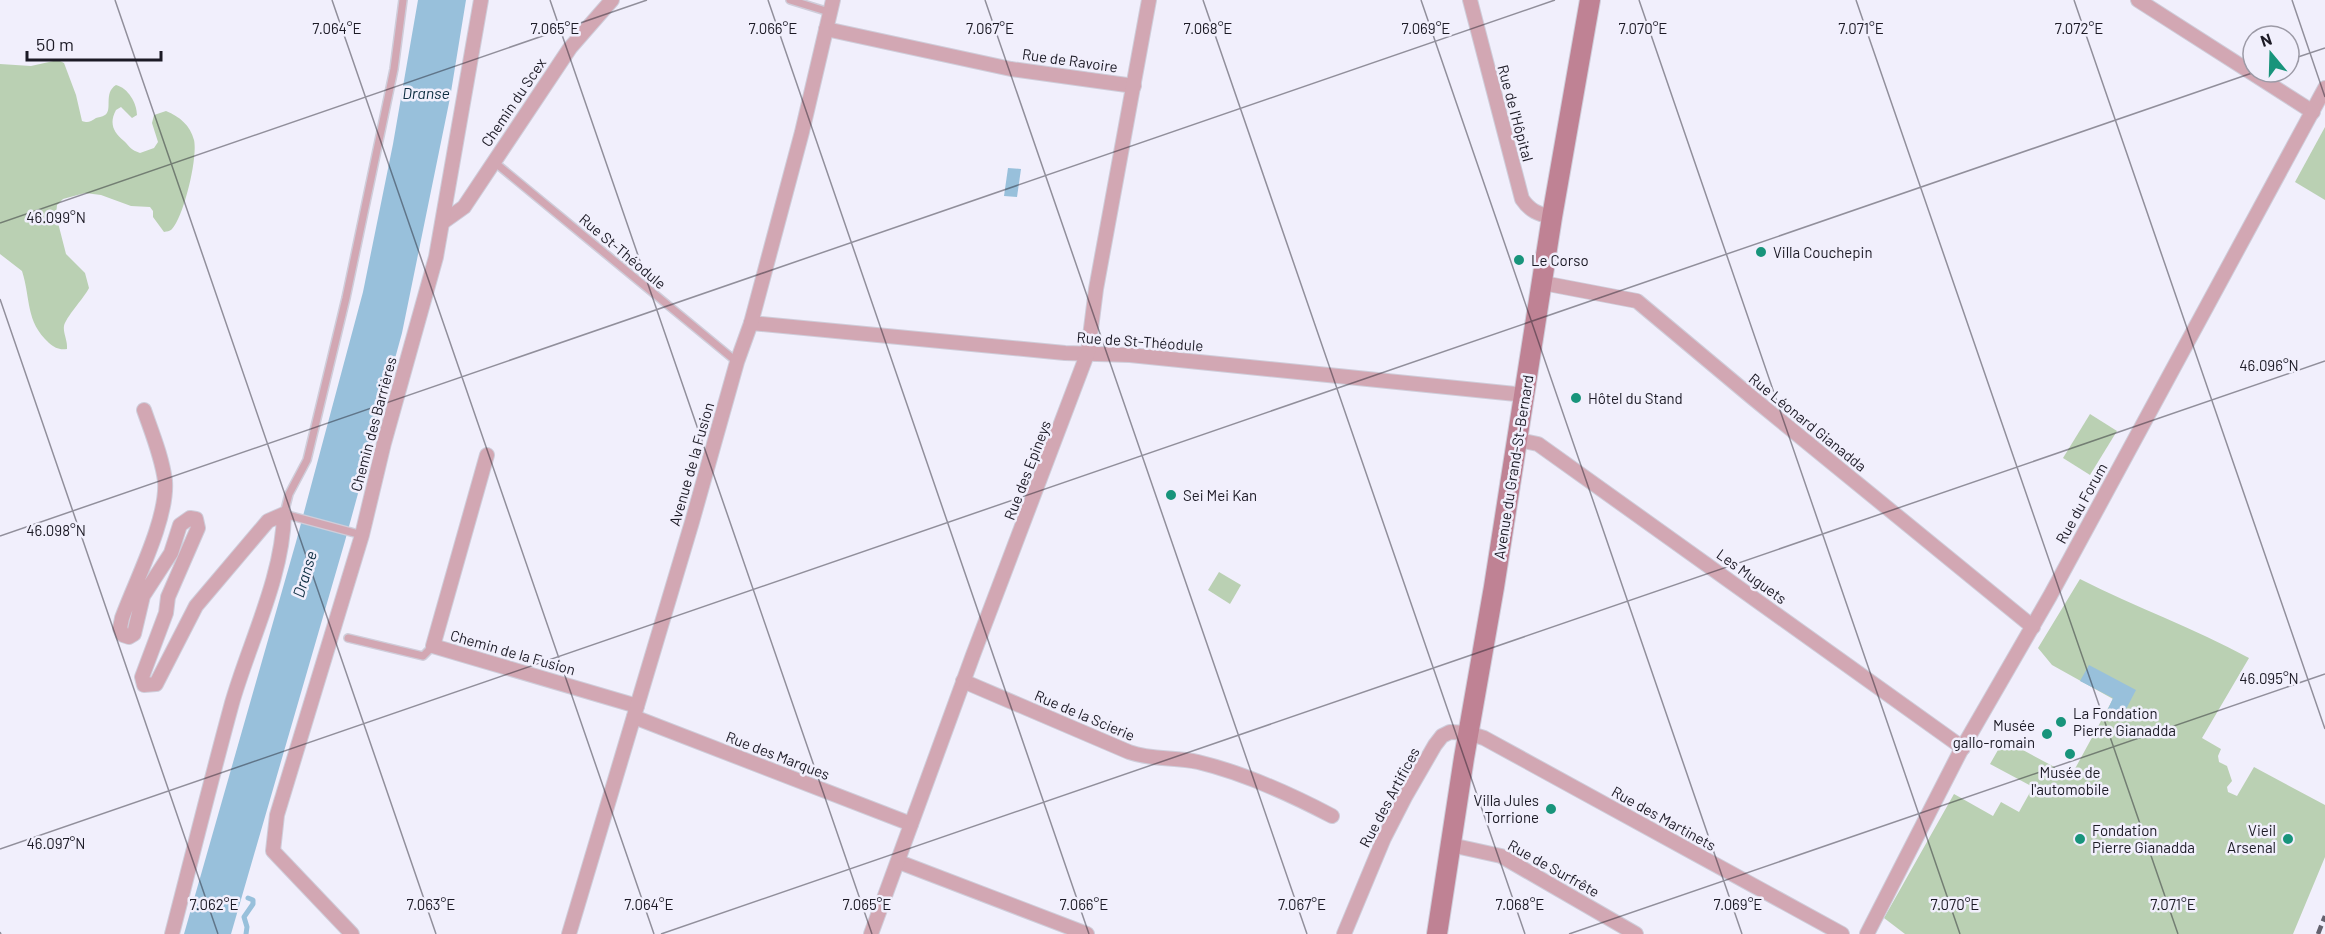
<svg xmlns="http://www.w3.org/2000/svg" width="2325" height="934" viewBox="0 0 2325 934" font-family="Barlow,sans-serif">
<rect width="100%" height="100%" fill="#f1effc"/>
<!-- green -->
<g fill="#bad0b3">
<path d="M58,60L64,63L76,95L82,121C88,123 90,122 96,118C98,117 102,117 105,115C113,110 103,93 116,85C128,88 137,103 137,115L132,118L121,107L116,110C109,123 113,132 124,141C130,147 131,150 140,153L154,148L158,142L152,123L154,115L166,111C180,117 190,125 194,140C198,157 184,216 172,229C169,232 167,231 164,232L153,217V211L150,207L131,206L101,195L85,193L63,199L57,205L56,215L66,254L85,273L89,288C84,298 65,318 64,326C63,332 67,340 67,346V349C59,350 55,348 49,343C25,321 31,299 22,271L0,254V64L31,66Z"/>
<path d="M2325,127V200L2295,182Z"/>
<path d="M2090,414L2117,431L2090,475L2063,458Z"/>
<path d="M1219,572L1241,585L1230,604L1208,590Z"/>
<path d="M2080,579C2135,607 2194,628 2249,658L2202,738L2221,749L2218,756L2219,762L2227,766L2232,781L2227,787L2228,792L2237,796L2254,767L2325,805V857L2293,934H1905L1884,918L1954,794L1993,816L2001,802L2019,812L2033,787L1990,764L1998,750L2010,743L2071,776L2113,699L2052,665L2038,648Z"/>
</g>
<!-- water -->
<g fill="#98c0db">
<path d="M418,0H466L450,98L402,333L345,541L231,934H184L296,542L363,292L393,144Z"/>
<path d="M1008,168L1021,169L1017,197L1004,196Z"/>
<path d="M2089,665L2136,690L2122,717L2108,709L2113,698L2080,681Z"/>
</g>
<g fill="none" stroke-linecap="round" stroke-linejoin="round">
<!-- stream -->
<path stroke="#98c0db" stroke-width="5" d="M246,934L247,927L244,917L253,904V900L248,898"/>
<!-- lane casing -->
<g stroke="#cfcdda" stroke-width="10">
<g id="lane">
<path d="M790,0L829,12"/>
<path d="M493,161L737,362"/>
<path d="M362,535L284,514L289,494L307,460L346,298L394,69L403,0"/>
<path d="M348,638L423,656L433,646"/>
</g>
</g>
<!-- street casing -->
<g stroke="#cfcdda" stroke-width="16">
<g id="street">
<path d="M1470,0L1522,199C1530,211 1538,214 1552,217"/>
<path d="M2138,0L2313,112"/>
<path d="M826,29L1011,69L1134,86"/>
<path d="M443,222L464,207L570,48L612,0"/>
<path d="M1543,283L1637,301L1754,399L2033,627"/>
<path d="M751,323L1065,353L1130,355L1526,395"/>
<path d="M144,410C152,433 162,457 165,481C168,519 135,582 122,618L120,628L123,635L129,637L134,634L143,596L171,553L180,525L190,518L196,519L198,528L168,597L166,613L142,677L144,685L156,684L196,606L268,521L284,514C283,577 249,643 232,703C211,780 192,857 172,934"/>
<path d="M1518,440L1538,444L1963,748"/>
<path d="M487,455L433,646L637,706"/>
<path d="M963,681L1129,752C1151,760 1175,757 1198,762C1244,773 1290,794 1332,816"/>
<path d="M634,717L911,824"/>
<path d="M1451,845L1501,856L1636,934"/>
<path d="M899,862L1087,934"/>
<path d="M352,934L273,851L277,815L362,535L384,443L436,257L481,0"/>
<path d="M569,934L692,522L737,362L751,323L802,132L833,0"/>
<path d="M871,934L973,655L1088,352L1096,289L1149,0"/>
<path d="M1344,934L1384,838L1405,797L1435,745L1442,736L1450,732L1468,733L1484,738L1842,934"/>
<path d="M1867,934L1960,752L2050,596L2325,88"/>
</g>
</g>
<!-- secondary casing -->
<g stroke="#cfcdda" stroke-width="22">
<path id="secondary" d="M1437,934L1464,758L1494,587L1552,217L1590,0"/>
</g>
<!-- lane -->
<use href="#lane" stroke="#d2a7b3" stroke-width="7"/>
<!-- street -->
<use href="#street" stroke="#d2a7b3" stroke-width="14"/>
<!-- secondary -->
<use href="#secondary" stroke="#bf8294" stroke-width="20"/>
<!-- rail -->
<path stroke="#64626e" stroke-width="4.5" stroke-dasharray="9 4.5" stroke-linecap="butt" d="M2318,934L2325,916"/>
</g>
<!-- ticks -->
<path fill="none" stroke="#1c1a25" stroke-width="1.5" stroke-opacity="0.45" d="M115,0L436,934M332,0L654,934M550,0L872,934M768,0L1089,934M985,0L1307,934M1203,0L1525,934M1421,0L1742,934M1639,0L1960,934M1856,0L2178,934M2074,0L2325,729M2292,0L2325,97M2289,60L2325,48M0,223L647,0M0,299L218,934M0,536L1555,0M0,849L2255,72M0,932L1,934M661,934L2325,361M1569,934L2325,674"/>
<!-- markers -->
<g fill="#18947b" stroke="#f1effc" stroke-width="2">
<circle cx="1761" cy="252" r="6"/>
<circle cx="1519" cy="260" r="6"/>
<circle cx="1576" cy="398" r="6"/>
<circle cx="1171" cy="495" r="6"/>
<circle cx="2061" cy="722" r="6"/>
<circle cx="2047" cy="734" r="6"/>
<circle cx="2070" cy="754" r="6"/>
<circle cx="1551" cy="809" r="6"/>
<circle cx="2080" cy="839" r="6"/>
<circle cx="2288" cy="839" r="6"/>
</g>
<g text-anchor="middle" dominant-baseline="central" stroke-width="5" stroke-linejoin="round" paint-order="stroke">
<!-- street labels -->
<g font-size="15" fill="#1c1a25" stroke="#f1effc">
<text transform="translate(1070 60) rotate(8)">Rue de Ravoire</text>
<text transform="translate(513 102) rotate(-56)">Chemin du Scex</text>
<text transform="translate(1516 113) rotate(75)">Rue de l'Hôpital</text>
<text transform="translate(623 251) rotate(40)">Rue St-Théodule</text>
<text transform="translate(1140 341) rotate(4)">Rue de St-Théodule</text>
<text transform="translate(1808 422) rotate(39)">Rue Léonard Gianadda</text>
<text transform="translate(373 424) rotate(-75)">Chemin des Barrières</text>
<text transform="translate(691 464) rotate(-74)">Avenue de la Fusion</text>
<text transform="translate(1513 467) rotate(-81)">Avenue du Grand-St-Bernard</text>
<text transform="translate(1027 470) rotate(-69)">Rue des Epineys</text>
<text transform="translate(2081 503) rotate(-61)">Rue du Forum</text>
<text transform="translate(1752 576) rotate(36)">Les Muguets</text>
<text transform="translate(513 652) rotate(16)">Chemin de la Fusion</text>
<text transform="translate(1085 715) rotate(23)">Rue de la Scierie</text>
<text transform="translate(778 755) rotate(21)">Rue des Marques</text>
<text transform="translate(1389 797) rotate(-62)">Rue des Artifices</text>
<text transform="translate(1664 818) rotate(29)">Rue des Martinets</text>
<text transform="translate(1554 868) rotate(29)">Rue de Surfrête</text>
</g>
<!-- poi labels -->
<g font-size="15" fill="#1c1a25" stroke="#f1effc" text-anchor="start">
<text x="1773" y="252">Villa Couchepin</text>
<text x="1531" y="260">Le Corso</text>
<text x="1588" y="398">Hôtel du Stand</text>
<text x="1183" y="495">Sei Mei Kan</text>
<text x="2073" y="713">La Fondation<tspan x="2073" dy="17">Pierre Gianadda</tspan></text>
<text x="2035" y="725" text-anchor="end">Musée<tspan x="2035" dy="17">gallo-romain</tspan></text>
<text x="2070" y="772" text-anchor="middle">Musée de<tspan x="2070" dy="17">l'automobile</tspan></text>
<text x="1539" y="800" text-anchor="end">Villa Jules<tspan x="1539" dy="17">Torrione</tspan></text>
<text x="2092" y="830">Fondation<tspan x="2092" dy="17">Pierre Gianadda</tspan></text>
<text x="2276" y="830" text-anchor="end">Vieil<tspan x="2276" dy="17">Arsenal</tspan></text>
</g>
<!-- water labels -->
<g font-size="16" font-style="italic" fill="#0b2c40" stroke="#f1effc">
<text x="426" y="92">Dranse</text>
<text transform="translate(304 574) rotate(-73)">Dranse</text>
</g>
</g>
<g font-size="15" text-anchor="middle" fill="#1c1a25" stroke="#f1effc" stroke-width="5" stroke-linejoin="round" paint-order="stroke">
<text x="337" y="34">7.064°E</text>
<text x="555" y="34">7.065°E</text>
<text x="773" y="34">7.066°E</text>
<text x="990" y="34">7.067°E</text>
<text x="1208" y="34">7.068°E</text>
<text x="1426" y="34">7.069°E</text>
<text x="1643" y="34">7.070°E</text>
<text x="1861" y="34">7.071°E</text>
<text x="2079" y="34">7.072°E</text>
<text x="56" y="223">46.099°N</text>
<text x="2269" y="371">46.096°N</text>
<text x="56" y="536">46.098°N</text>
<text x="2269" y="684">46.095°N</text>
<text x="56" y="849">46.097°N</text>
<text x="214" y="910">7.062°E</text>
<text x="431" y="910">7.063°E</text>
<text x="649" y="910">7.064°E</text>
<text x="867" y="910">7.065°E</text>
<text x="1084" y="910">7.066°E</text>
<text x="1302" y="910">7.067°E</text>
<text x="1520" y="910">7.068°E</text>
<text x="1738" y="910">7.069°E</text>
<text x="1955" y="910">7.070°E</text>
<text x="2173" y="910">7.071°E</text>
</g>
<!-- north arrow -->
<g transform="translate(2271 54) rotate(341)"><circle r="28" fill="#f1effc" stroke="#9c9aa6" stroke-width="1.5"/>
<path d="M0-4.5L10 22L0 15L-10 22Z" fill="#18947b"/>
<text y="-9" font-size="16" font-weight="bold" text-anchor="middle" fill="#1c1a25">N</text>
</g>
<!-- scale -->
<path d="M27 51v9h134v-9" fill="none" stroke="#1c1a25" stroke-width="3"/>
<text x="36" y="51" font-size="18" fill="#1c1a25" stroke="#f1effc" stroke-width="4.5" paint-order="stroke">50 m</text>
</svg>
